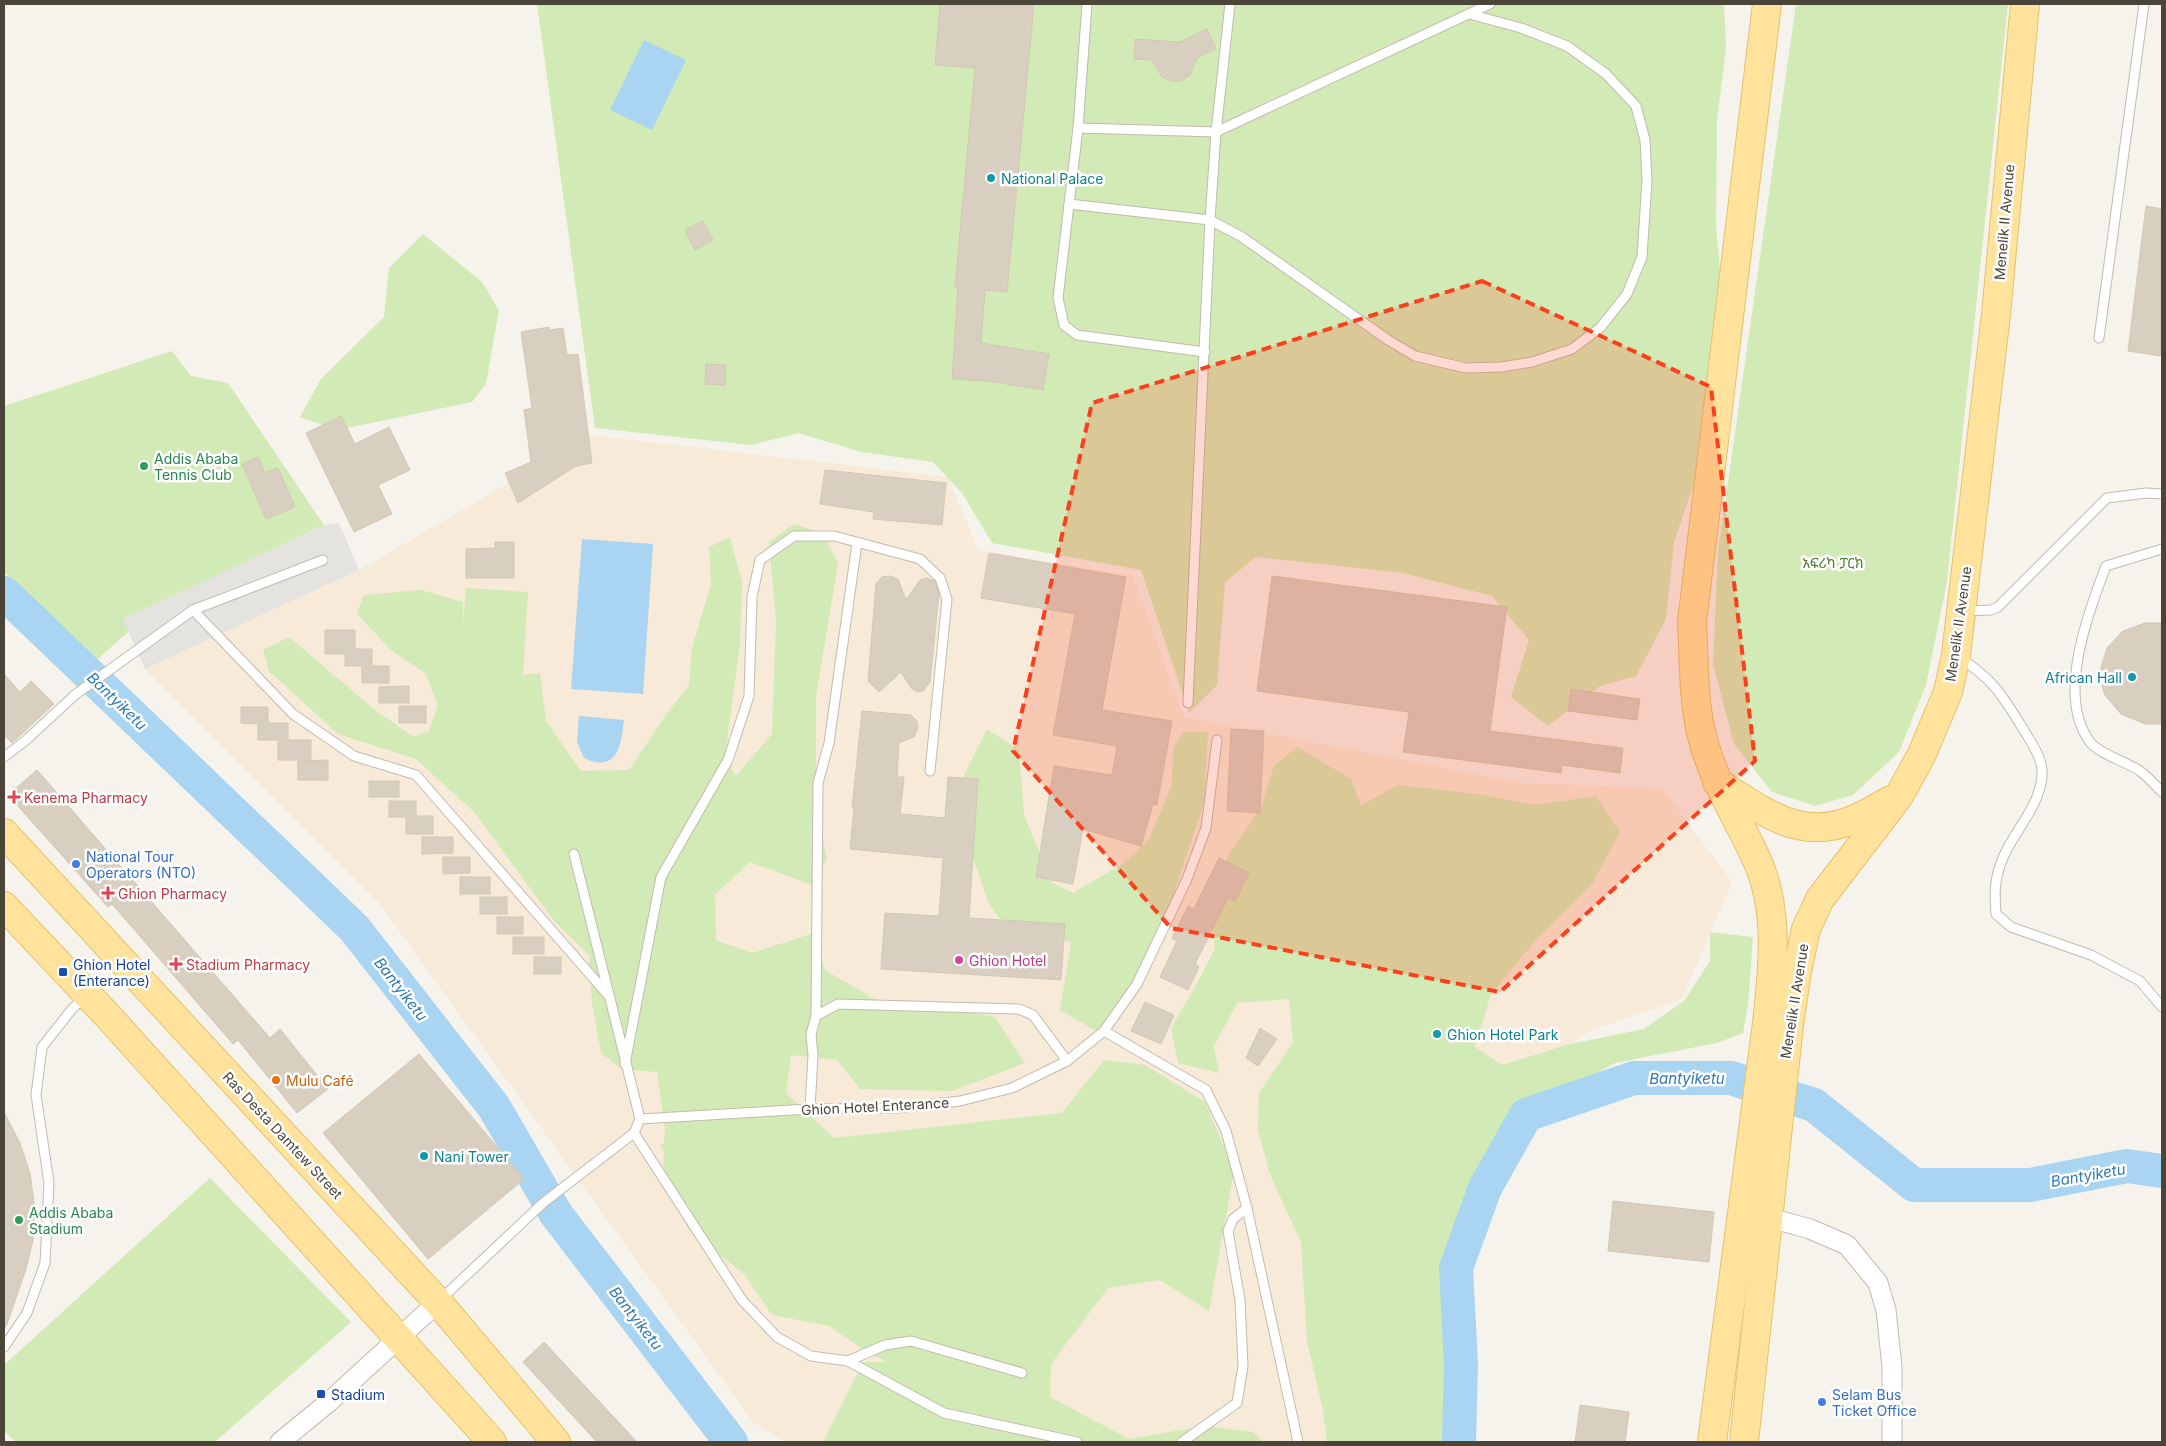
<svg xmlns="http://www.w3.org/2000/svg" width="2166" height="1446" viewBox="0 0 2166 1446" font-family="Inter,'Noto Sans Ethiopic',sans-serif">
<rect width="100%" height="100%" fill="#f6f3ec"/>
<!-- commercial -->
<path fill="#f7ead8" d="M592,435L948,477L978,550L1133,576L1184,717L1520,783L1662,788L1732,882L1682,999L1590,1031L1506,1086L1405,1442H784L753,1422L379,903L145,669L359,570Z"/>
<!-- green -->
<g fill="#d2eab5">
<path d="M537,4H1724L1726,48L1717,121L1716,226L1720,269L1704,404L1700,466L1674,542L1666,619L1636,676L1600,686L1548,726L1511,697L1529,640L1492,596L1403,573L1256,557L1225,582L1217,685L1189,713L1141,570L992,543L962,493L933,462L861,452L799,433L751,445L595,428Z"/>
<path d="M1796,4H2008L1947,581L1926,685L1899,752L1853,795L1815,806L1772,792L1734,744L1713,664L1718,552Z"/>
<path d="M423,234L482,282L499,310L486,384L472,402L338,430L300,417L321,379L384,317L389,268Z"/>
<path d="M172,351L191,376L228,383L324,525L124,619L129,631L98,659L4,572V406Z"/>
<path d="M794,524L823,533L838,564L816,696V766L820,826L827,859L812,885L750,862L715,895L716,940L752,953L814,933L825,970L874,999L948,1008L995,1017L1025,1063L952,1091L860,1089L837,1060L791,1055L786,1093L834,1138L1062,1113L1104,1060L1145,1065L1205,1102L1234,1171L1209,1311L1160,1280L1108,1288L1051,1364L1050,1397L1129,1439L1204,1426L1253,1432L1263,1442H823L863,1362H888L869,1353L829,1326L772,1315L745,1275L689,1230L663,1181L664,1152L660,1145L664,1144L665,1130L657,1072L622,1069L601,1053L592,1003L589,955L555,922L474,812L416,759L338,734L269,671L263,650L289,637L375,710L414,737L429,731L438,706L426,674L391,650L357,614L364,595L421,590L463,602V625L466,588L528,592L523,675L540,673L546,721L581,771L629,770L665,716L689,685L692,648L711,584L709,547L730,537L742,583L740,644L725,757L736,776L772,734L776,621L769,542Z"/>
<path d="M987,729L1019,750L1024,815L1051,882L1073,893L1124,863L1149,839L1172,785L1173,748L1183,732H1208L1204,803L1163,926L1135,980L1098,1032L1060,1010L1071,942L1014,938L989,904L967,841L964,775Z"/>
<path d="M1297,747L1351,779L1361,805L1398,785L1477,794L1535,805L1596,796L1620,832L1592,884L1535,941L1491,994L1475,1047L1502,1065L1570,1044L1644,1029L1684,1001L1710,961V932L1753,937L1748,1005L1743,1033L1717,1043L1615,1063L1547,1102L1495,1156L1471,1236V1310L1465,1377L1452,1442H1327L1323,1410L1307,1341L1301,1242L1269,1172L1258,1129L1259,1093L1293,1042L1289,999L1237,1003L1214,1046L1219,1073L1178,1063L1171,1028L1199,980L1215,948L1208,899L1230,852L1261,808L1274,766Z"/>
<path d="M210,1178L351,1322L215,1442H16L4,1431V1365Z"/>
</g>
<!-- parking -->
<path fill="#e5e3e0" d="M339,523L359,570L145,669L123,619L324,525Z"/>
<!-- water -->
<g fill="#a9d4f2">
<path d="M644,40L686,60L652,130L610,110Z"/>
<path d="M582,539L653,544L643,694L571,689Z"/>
<path d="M579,716L624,720C621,744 618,774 584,758L577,742Z"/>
</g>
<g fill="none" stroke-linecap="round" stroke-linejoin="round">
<!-- river -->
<g stroke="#a9d4f2" stroke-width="34">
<path d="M4,593L354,928L494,1107L556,1214L731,1442"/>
<path d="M1459,1442L1461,1364L1456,1268L1485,1188L1526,1115L1634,1078H1731L1814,1105L1914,1185H2030L2127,1166L2162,1171"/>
</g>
</g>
<!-- building -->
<g fill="#d8cfc1" stroke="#d3c7b4">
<path d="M940,4H1034L1007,292L985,290L981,343L1049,354L1043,390L988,381L952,379L958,287H955L975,68L935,65Z"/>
<path d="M1207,29L1216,49L1197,58L1190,75L1181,81H1172L1162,77L1152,60L1134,59L1135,39L1180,42Z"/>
<path d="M2146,206L2162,209V356L2128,351Z"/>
<path d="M703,221L713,240L695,250L685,230Z"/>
<path d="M549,327L550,330L563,328L567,355L578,354L592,463L576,466L518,503L505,473L531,462L524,410L532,408L521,332Z"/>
<path d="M706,364L726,365L725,385L705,384Z"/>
<path d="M341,416L355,444L389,427L410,470L378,485L392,514L354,532L306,433Z"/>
<path d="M258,457L265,473L278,468L295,507L266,519L242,464Z"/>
<path d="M825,470L946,483L942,525L873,519L874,512L820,504Z"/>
<path d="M495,542H514V578H466V549L495,548Z"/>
<path d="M989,553L1126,577L1102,710L1172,721L1157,805L1153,804L1141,846L1083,829L1073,884L1036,877L1054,766L1112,775L1117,746L1053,735L1075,614L981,598Z"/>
<path d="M890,576L898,579L906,600L920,580L926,578L935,581L939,594L930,682L923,691L917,692L911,688L901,672L879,692L868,681L876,584L882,577Z"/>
<path d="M1272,576L1507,607L1490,731L1623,748L1620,773L1562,765L1561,773L1403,752L1409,712L1257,691Z"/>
<path d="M2145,623H2162V724H2145L2121,714L2105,695L2101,683L2100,671L2107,648L2123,631Z"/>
<path d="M325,630H355V649H372V666H389V683H362V666H345V654H325Z"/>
<path d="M4,674L20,692L31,681L54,704L12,743L4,735Z"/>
<path d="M409,686V703H379V687Z"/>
<path d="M1571,689L1640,699L1637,720L1568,711Z"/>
<rect x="399" y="706" width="27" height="17"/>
<path d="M241,707H268V723H288V740H311V760H278V740H258V724L241,723Z"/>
<path d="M862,711L911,715L917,721L918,727L914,737L899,743L897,777H904L900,814L945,818L948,777L978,779L969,918L1065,924L1061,980L881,969L885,913L939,916L943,858L850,849L854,808H852Z"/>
<path d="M1231,729L1264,731L1260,813L1227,811Z"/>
<path d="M328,760V780H298V761Z"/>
<path d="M37,770L270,1038L280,1029L328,1089L297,1113L238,1040L233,1044L112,904L108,907L8,795Z"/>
<rect x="369" y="781" width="30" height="16"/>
<path d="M389,801H416V816H433V834H406V817H389Z"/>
<path d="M422,837H453V853L422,854Z"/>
<path d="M443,857H470V873L443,874Z"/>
<path d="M1219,858L1249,873L1235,901L1228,898L1195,964L1199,967L1188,990L1160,977L1177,941L1172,938L1188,906L1194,909Z"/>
<rect x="460" y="877" width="30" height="17"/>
<rect x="480" y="897" width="27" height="17"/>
<rect x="497" y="917" width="26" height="17"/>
<rect x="513" y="937" width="31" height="17"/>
<rect x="534" y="957" width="27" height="17"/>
<path d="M1145,1002L1174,1015L1161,1044L1131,1031Z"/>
<path d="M1260,1028L1277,1039L1258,1066L1246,1058Z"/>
<path d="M419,1054L524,1179L428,1259L323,1133Z"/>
<path d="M4,1112L20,1143L30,1173L34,1203V1236L26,1269L6,1327L4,1326Z"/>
<path d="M1613,1201L1714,1212L1709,1262L1608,1251Z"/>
<path d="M544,1342L637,1442H597L523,1362Z"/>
<path d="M1580,1405L1629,1412L1625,1442H1575Z"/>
</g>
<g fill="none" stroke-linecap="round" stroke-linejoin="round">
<!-- service casing -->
<g stroke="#c2bbae" stroke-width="11">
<g id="service">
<path d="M1087,4L1078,128L1058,298L1064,325L1077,335L1205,352"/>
<path d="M1078,128L1216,132L1490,4"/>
<path d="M1069,204L1210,220L1242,237L1388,340L1415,356L1466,368L1501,367L1532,362L1572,349L1600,328L1627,294L1642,257L1647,180L1645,140L1636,106L1606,74L1567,46L1521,28L1469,14"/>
<path d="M2099,338L2144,4"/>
<path d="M2162,549L2106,566C2088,614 2056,697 2090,742C2099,754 2127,762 2140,771C2148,777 2155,785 2162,792"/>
<path d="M193,610L293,714L354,756L416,775L609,996"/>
<path d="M1964,611L1991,610L1998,607L2107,498L2146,493L2162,494"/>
<path d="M1959,657C1993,680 2001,693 2022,727C2030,741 2044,759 2042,776C2039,811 2008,836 1999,869C1994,884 1995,899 1996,914L2011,927L2091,955L2140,981L2162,1007"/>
<path d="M1188,703L1210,220L1216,132L1230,4"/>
<path d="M4,757L25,741L76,694L193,610L323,560"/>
<path d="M574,854L640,1119"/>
<path d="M816,1016L818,783L829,743L857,543"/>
<path d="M1104,1031L1206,1090L1226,1131L1247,1208L1298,1442"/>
<path d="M625,1064L661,877L728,760L749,696L752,597L760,560L794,536H834L920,559L940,578L947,599L930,771"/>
<path d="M810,1109L813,1055L811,1034L816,1016L838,1004L1019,1009L1033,1015L1067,1061"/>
<path d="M634,1133L742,1300L777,1337L811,1356L848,1361L885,1345L911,1341L1022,1373"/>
<path d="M440,1300L543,1203L634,1133L640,1119L810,1109L897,1108L960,1101L1012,1088L1067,1061L1104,1031L1137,984L1187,879L1206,828L1217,740"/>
<path d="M4,1347L27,1313L45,1263L49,1183L36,1095L42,1047L72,1009L86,996"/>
<path d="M848,1361L944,1413L1077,1442"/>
<path d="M1182,1442L1237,1403L1243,1366L1240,1300L1228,1231L1233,1219L1247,1208"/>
</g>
</g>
<!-- minor casing -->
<g stroke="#c2bbae" stroke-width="21">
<g id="minor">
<path d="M1767,1217L1810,1229L1847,1245L1878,1283L1886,1310L1892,1367V1442"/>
<path d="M280,1442L329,1402L438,1302"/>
</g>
</g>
<!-- primary casing -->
<g stroke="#e6c16a" stroke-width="30">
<g id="primary">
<path d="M1717,782C1760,809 1797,841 1850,821C1864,816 1878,807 1891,800"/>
<path d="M4,833L438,1302L556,1442"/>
<path d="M4,906L106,1014L492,1442"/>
<path d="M1712,1442L1767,1023C1773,968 1780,909 1756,858C1736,815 1712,779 1701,732C1693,697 1694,658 1692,622L1767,4"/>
<path d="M1744,1442L1789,1025L1797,971L1806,929L1820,899L1899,796L1922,754L1948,692L1956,655L1996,314L2025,4"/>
</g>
</g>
<!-- service -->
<use href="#service" stroke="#fff" stroke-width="9"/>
<!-- minor -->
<use href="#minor" stroke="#fff" stroke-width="19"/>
<!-- primary -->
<use href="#primary" stroke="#ffe39c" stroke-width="28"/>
</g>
<!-- marked area -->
<path fill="#fc3f1d" fill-opacity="0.2" stroke="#fc3f1d" stroke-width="4" stroke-dasharray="10 6" stroke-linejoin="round" d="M1482,281L1711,387L1755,761L1500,992L1171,928L1013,751L1092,403Z"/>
<!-- markers -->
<g fill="#0f9aa8" stroke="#fff" stroke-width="2">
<circle cx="991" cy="178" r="5"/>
<circle cx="2132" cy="677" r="5"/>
<circle cx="1437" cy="1034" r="5"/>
<circle cx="424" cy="1156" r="5"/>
</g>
<g fill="#2e9e5b" stroke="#fff" stroke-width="2">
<circle cx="144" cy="466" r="5"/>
<circle cx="19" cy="1220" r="5"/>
</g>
<g fill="#e0444e" stroke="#fff" stroke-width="2">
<path d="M11.5 789.5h5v5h5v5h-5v5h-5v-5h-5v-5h5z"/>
<path d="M105.5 885.5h5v5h5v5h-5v5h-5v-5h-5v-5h5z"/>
<path d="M173.5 956.5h5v5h5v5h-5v5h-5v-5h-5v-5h5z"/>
</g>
<g fill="#3f7fe0" stroke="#fff" stroke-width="2">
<circle cx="76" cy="864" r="5"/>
<circle cx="1822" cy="1402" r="5"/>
</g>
<circle fill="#d1479c" stroke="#fff" stroke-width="2" cx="959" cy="960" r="5"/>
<g fill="#1a4fb4" stroke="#fff" stroke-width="2">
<rect x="58" y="967" width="10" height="10" rx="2.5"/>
<rect x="316" y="1389" width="10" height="10" rx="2.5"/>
</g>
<circle fill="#e8710a" stroke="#fff" stroke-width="2" cx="276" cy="1080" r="5"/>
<g text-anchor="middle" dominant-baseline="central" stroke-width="5" stroke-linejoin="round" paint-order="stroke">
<!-- culture labels -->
<g font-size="14" fill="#0d838f" stroke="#fff" text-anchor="start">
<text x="1001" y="178">National Palace</text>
<text x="2122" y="677" text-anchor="end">African Hall</text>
<text x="1447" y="1034">Ghion Hotel Park</text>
<text x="434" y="1156">Nani Tower</text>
</g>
<!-- street labels -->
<g font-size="14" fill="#4b4439" stroke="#fff">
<text transform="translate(2004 222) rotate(-85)">Menelik II Avenue</text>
<text transform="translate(1958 624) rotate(-82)">Menelik II Avenue</text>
<text transform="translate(1794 1001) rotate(-81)">Menelik II Avenue</text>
<text transform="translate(875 1106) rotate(-3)">Ghion Hotel Enterance</text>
<text transform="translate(283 1135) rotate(47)">Ras Desta Damtew Street</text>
</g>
<!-- leisure labels -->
<g font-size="14" fill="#27864d" stroke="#fff" text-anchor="start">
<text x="154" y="458">Addis Ababa<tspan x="154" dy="16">Tennis Club</tspan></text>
<text x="29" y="1212">Addis Ababa<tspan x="29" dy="16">Stadium</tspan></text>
</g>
<!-- park labels -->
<g font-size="14" fill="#4a7f2a" stroke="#fff">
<text x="1833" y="562">አፍሪካ ፓርክ</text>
</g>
<!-- health labels -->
<g font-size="14" fill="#be3a42" stroke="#fff" text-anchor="start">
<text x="24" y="797">Kenema Pharmacy</text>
<text x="118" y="893">Ghion Pharmacy</text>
<text x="186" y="964">Stadium Pharmacy</text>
</g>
<!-- shop labels -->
<g font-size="14" fill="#366cbe" stroke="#fff" text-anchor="start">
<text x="86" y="856">National Tour<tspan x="86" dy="16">Operators (NTO)</tspan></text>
<text x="1832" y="1394">Selam Bus<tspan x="1832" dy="16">Ticket Office</tspan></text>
</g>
<!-- hotel labels -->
<g font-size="14" fill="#b23c85" stroke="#fff" text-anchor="start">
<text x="969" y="960">Ghion Hotel</text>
</g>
<!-- transit labels -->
<g font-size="14" fill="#164399" stroke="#fff" text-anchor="start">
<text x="73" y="964">Ghion Hotel<tspan x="73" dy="16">(Enterance)</tspan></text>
<text x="331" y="1394">Stadium</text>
</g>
<!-- food labels -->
<g font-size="14" fill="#c56008" stroke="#fff" text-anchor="start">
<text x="286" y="1080">Mulu Café</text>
</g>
<!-- water labels -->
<g font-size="15" font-style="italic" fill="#2e7ab2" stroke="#fff">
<text transform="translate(117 701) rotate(44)">Bantyiketu</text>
<text transform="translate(401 989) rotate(52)">Bantyiketu</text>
<text x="1687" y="1078">Bantyiketu</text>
<text transform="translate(2088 1175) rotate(-10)">Bantyiketu</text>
<text transform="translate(636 1318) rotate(52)">Bantyiketu</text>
</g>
</g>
<!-- border -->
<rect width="2166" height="1446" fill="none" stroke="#4b4439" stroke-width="10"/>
</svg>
